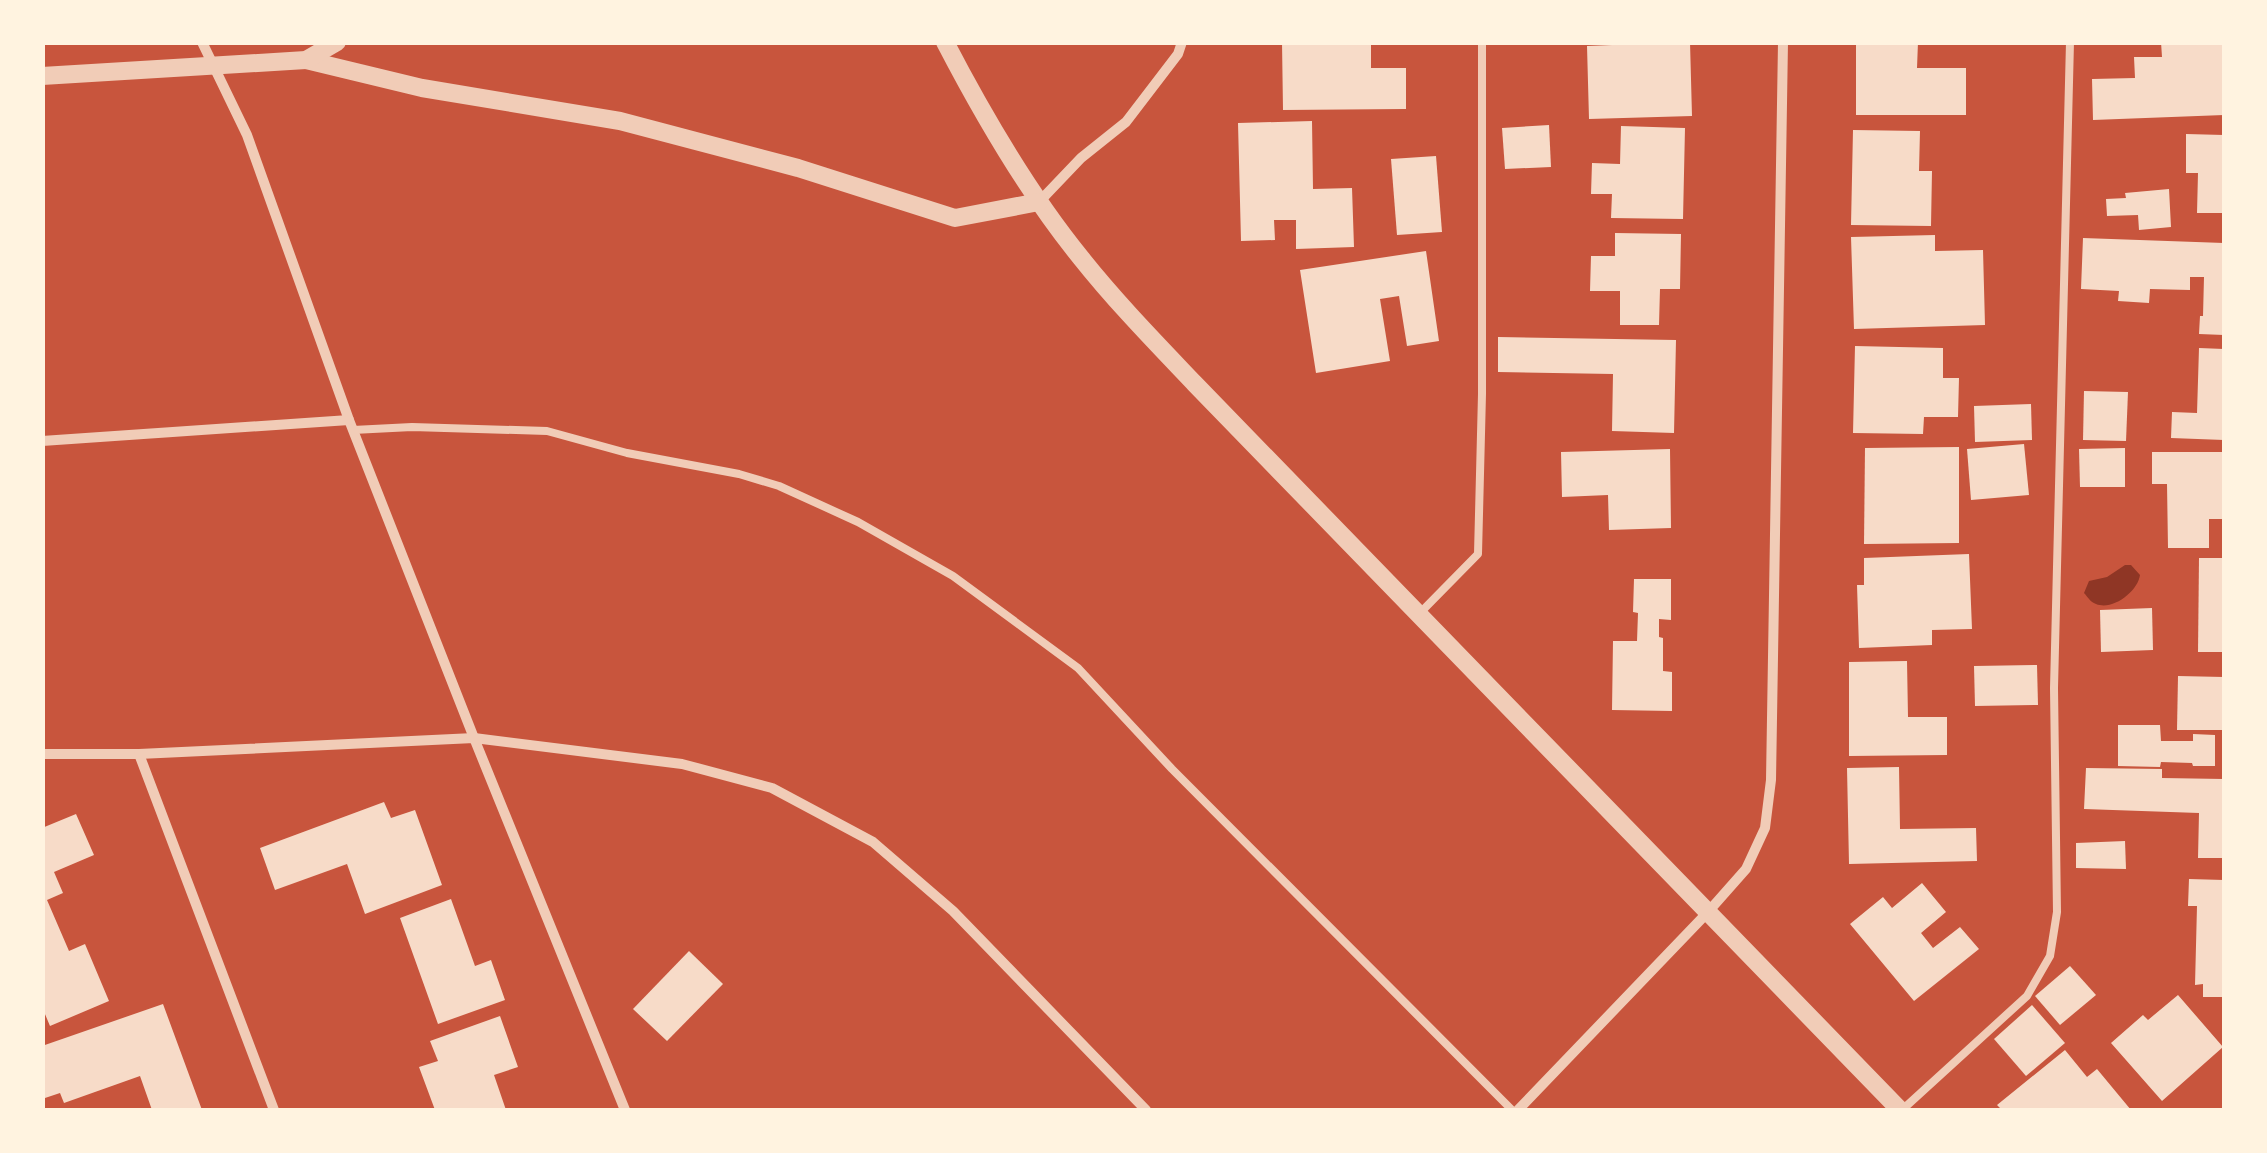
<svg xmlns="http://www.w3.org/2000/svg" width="2267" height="1153" viewBox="0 0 2267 1153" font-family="'Varela Round',sans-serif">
<rect width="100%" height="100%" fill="#c8553d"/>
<!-- water -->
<path fill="#8f3625" d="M2125,565H2131L2140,575C2138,591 2113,611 2096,604C2090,602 2088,597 2084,593L2089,581L2107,577Z"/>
<!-- building -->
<g fill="#f7dbc8">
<path d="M1282,42H1371V68H1406V109L1283,110Z"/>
<path d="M1612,42H1690L1692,116L1589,119L1587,46L1612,45Z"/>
<path d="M1856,42H1918L1917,68H1966V115H1856Z"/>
<path d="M2161,42H2224V115L2093,120L2092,79L2135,78L2134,57H2162Z"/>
<path d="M1312,121L1313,189L1352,188L1354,247L1296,249V220H1274L1275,240L1241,241L1238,123Z"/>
<path d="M1549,125L1551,167L1505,169L1502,128Z"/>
<path d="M1621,126L1685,128L1683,219L1611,218L1612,194H1591L1592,163L1620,164Z"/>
<path d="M1853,130L1920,131L1919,171H1932L1931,226L1851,225Z"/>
<path d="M2186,134L2224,135V213H2197L2198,173H2186Z"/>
<path d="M1436,156L1442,232L1397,235L1391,159Z"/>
<path d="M2169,189L2171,227L2139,230L2138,215L2107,216L2106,199L2126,198L2125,193Z"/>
<path d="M1615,233L1681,234L1680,289H1660L1659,325H1620V291H1590L1591,256H1615Z"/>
<path d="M1935,235V251L1983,250L1985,325L1854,329L1851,237Z"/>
<path d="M2083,238L2224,243V335L2199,334L2200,316H2203L2204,277H2190V290L2150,289L2149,303L2118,301L2119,291L2081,289Z"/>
<path d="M1426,251L1439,341L1407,346L1399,296L1380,299L1390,361L1316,373L1300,270Z"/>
<path d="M1498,337L1676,340L1674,433L1612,431L1613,374L1498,372Z"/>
<path d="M1855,346L1943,348V378H1959L1958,417H1924L1923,434L1853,433Z"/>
<path d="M2199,348L2224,349V440L2171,438L2172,412L2197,413Z"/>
<path d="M2084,391L2128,392L2126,441L2083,440Z"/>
<path d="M2031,404L2032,440L1975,442L1974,406Z"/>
<path d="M2024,444L2029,495L1971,500L1967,449Z"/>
<path d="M1959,447V543L1864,544L1865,448Z"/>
<path d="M2125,448V487H2080L2079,449Z"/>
<path d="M1670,449L1671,528L1609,530L1608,495L1562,497L1561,452Z"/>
<path d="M2152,452H2224V519H2209V548H2168L2167,484H2152Z"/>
<path d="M1969,554L1972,629L1932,630V645L1859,648L1857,585H1864V558Z"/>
<path d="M2199,558H2224V652H2198Z"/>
<path d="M1634,579H1671V620L1659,619V637L1663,638V671L1672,672V711L1612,710L1613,641H1637L1638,613L1633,612Z"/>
<path d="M2152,608L2153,650L2101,652L2100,610Z"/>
<path d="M1907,661L1908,717H1947V755L1849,756V662Z"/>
<path d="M2037,665L2038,705L1975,706L1974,666Z"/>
<path d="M2178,676L2224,677V730H2177Z"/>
<path d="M2118,725H2160L2161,741H2193V734L2215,735V766H2193L2192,763L2161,762L2160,767L2118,766Z"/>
<path d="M1899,767L1900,829L1976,828L1977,861L1849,864L1847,768Z"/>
<path d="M2086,768L2162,769V778L2224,779V858H2198L2199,813L2084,809Z"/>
<path d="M384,802L391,818L415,810L442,885L365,914L347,864L275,890L260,848Z"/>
<path d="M76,814L94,855L54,872L63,893L47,900L69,951L85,944L109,1001L50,1026L42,1007V828Z"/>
<path d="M2125,841L2126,869L2076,868V843Z"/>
<path d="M2189,879L2224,880V997H2203V984L2195,985L2197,906H2188Z"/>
<path d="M1922,883L1946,912L1921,933L1933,948L1960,927L1979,949L1914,1001L1850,924L1883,897L1892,908Z"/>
<path d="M451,899L475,966L491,960L505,1000L438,1024L400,918Z"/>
<path d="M689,951L723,984L667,1041L633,1009Z"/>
<path d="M2070,966L2096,995L2060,1025L2035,996Z"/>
<path d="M2178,995L2223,1047L2162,1101L2111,1043L2143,1015L2148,1020Z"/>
<path d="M163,1004L202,1110H152L140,1076L64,1103L60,1093L42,1099V1046Z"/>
<path d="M2032,1005L2065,1043L2026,1076L1994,1039Z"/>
<path d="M500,1016L518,1067L494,1075L506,1110H435L419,1067L438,1061L430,1041Z"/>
<path d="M2065,1050L2087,1077L2097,1069L2131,1110H2002L1997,1105Z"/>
</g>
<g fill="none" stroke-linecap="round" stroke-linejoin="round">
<!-- service -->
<g stroke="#f1ccb7" stroke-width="8">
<path d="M353,430L412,427L547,431L627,453L739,474L779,486L858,522L953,576L1078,668L1172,769L1512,1110"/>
<path d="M1419,614L1478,554L1482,394V42"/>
<path d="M1902,1110L2027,996L2050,956L2057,912L2054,688L2070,42"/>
</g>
<!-- minor -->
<g stroke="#f1ccb7" stroke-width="10">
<path d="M202,42L247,135L349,420L474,738L625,1110"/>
<path d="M1039,202L1081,158L1126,122L1178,54L1182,42"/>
<path d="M42,441L349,420"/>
<path d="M42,754H139L474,738L682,764L772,788L873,842L953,911L1146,1110"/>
<path d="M139,754L274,1110"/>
<path d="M1518,1110L1708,912L1746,869L1765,828L1771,780L1783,42"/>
</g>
<!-- tertiary -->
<g stroke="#f1ccb7" stroke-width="18">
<path d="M945,42C984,117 1028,193 1081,258C1116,302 1156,343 1195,384L1900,1110"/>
<path d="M306,60L422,88L620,121L798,168L955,218L1039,202"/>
<path d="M42,76L306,60L337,42"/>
</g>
</g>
<!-- border -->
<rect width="2267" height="1153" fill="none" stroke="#fff3e0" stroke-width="90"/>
</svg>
